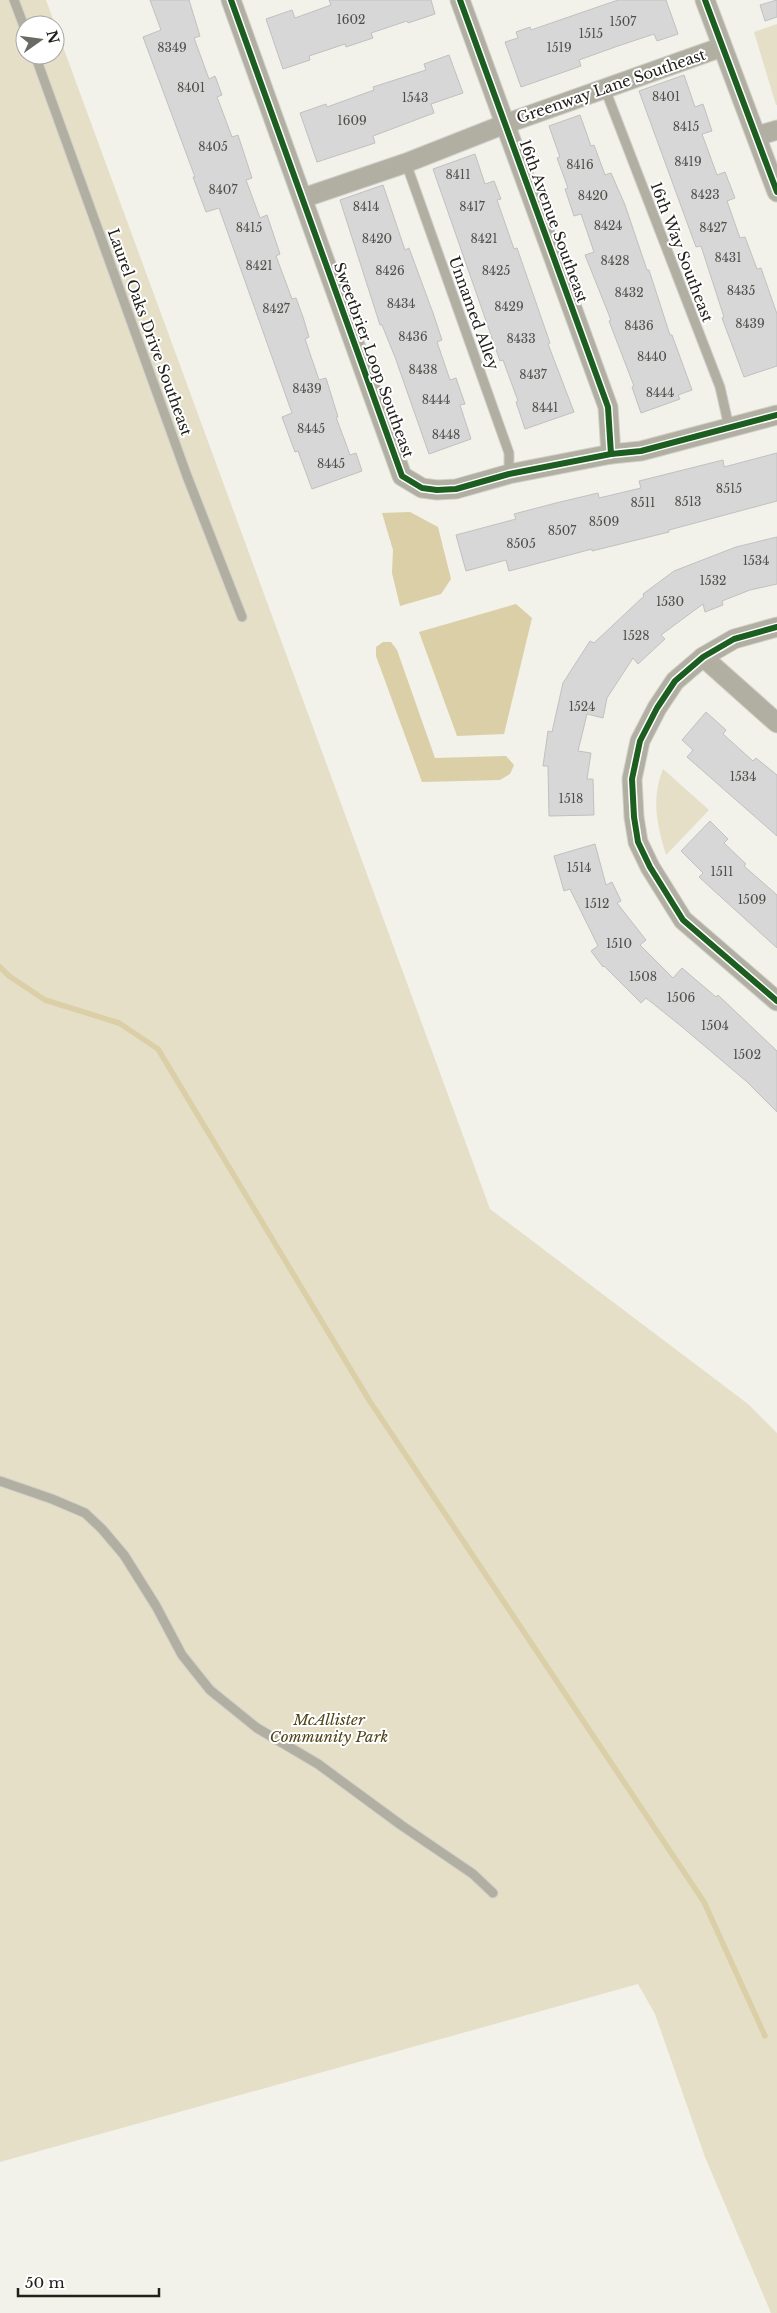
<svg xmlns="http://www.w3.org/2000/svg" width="777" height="2313" viewBox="0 0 777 2313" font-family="'Libre Baskerville',serif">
<rect width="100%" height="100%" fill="#f2f1ea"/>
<!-- green -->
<g fill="#e5dfc8">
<path d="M0,0H46L55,25H25V55H55V25L490,1209L748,1404L777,1433V2313H771L705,2157L655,2014L638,1984L0,2162Z"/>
<path d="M777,24V105H776L754,32Z"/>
<path d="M663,769L709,810L666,855C657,825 651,799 663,769Z"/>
</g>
<!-- water -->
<g fill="#dacfa6">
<path d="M410,512L438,527L451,579L441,594L400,606L392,573L393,550L382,513Z"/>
<path d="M516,604L532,618L504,734L457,736L419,632Z"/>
<path d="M383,642H391L397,650L435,758L506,756L514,765L510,774L500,780L422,782L376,656V647Z"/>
</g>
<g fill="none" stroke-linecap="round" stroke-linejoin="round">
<!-- stream -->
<path stroke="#dacfa6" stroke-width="5.5" d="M0,967L9,976L45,1000L119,1023L158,1049L369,1400L704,1902L765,2036"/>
</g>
<!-- building -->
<g fill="#d6d7d6" stroke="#c0c1c0">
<path d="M150,0H189L200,36L194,38L209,79L215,76L222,95L217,97L232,137L238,135L252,178L246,180L260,218L267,215L280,254L276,256L292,299L296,298L303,317L309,337L305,339L319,380L326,378L338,417H336L350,455L356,453L362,471L312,489L298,451L295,452L282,417L292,413L219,208L206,212L193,177H195L143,37L161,30Z"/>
<path d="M329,0H431L435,14L408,23L407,21L371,33L373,38L346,47L345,44L309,56L310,60L283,69L266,19L292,10L295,18L331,5Z"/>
<path d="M618,0H666L678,34L657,41L654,34L618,46L579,60L581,66L521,87L505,42L518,38L516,32L530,27L531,30Z"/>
<path d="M777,0V17L765,21L760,5Z"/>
<path d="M449,55L463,93L431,104L434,113L373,136L375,143L317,162L300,113L326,104L327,107L374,90L373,87L426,70L424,64Z"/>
<path d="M684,75L695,107L703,104L712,131L702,134L717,175L725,172L735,198L727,201L740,238L745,237L757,269L761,268L777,314V366L744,377L722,318L724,317L701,246L696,247L639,91Z"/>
<path d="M580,115L591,146L594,145L605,175L611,173L625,205L647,270H649L670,335H672L692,390L678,395L680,399L641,413L632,387L634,386L609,321L611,320L585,255L594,252L581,214L574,216L565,189L568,188L557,158L560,157L549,126Z"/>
<path d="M475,154L485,184L494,181L501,199L497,200L514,249L517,248L550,343L548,344L574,412L525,429L516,402L518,401L503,360L500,361L433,169Z"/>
<path d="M383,185L405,250L409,248L433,313L442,340L437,342L450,380L456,378L465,404L460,405L471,439L429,454L395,357L382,325H380L340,200Z"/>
<path d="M777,453V501L669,530V532L592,551V549L509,571L506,560L466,571L456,535L516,519L514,514L556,503L598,493L599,498L641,488L639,481L723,460L724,467Z"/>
<path d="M777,537V584L750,590L722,601L723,605L705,612L703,604L661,635L665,639L638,664L633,658L607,698L603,718L587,714L578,751L591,753L587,779H593L594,815L549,816L548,766H543L548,731L552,732L563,683L590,641L594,643L644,596L643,594L674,571L736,547Z"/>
<path d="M706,712L726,730L723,734L753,761L756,758L777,775V836L687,757L693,750L682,740Z"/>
<path d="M710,821L728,839L724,843L746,864L744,866L777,895V948L699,877L703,873L681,851Z"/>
<path d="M595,844L606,885L612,882L621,901L617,903L646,940L640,945L673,978L682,968L716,997L718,995L777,1051V1112L746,1081L681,1026L646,998L641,1003L604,966L603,967L591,951L598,946L570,889L564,891L554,856Z"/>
</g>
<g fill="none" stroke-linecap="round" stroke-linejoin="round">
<!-- lane casing -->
<g stroke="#d0cfca" stroke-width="11">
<g id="lane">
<path d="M14,0L25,29"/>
<path d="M35,55L187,476L242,617"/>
<path d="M605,89L720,387L729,427"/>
<path d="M406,163L509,453V474"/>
<path d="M0,1481L52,1499L85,1513L102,1529L124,1555L156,1606L182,1655L210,1690L257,1728L318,1764L401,1825L473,1874L493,1893"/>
</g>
</g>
<!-- street casing -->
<g stroke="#d0cfca" stroke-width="21">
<g id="street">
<path d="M231,0L402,476L422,488L437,490L456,489L509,474L611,454L641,451L777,415"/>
<path d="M460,0L608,407L611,454"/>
<path d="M705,0L777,192"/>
<path d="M757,136L777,130"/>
<path d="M303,198L406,163L505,124L722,47"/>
<path d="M777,627L734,639L703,657L675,681L657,708L640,741L632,779L634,817L638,842L650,867L683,920L777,1001"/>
<path d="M703,657L777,723"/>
</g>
</g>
<!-- lane -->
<use href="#lane" stroke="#b1afa2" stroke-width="9"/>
<!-- street -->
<use href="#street" stroke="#b1afa2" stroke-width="19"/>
<!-- cycleway casing -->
<g stroke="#fff" stroke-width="9">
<g id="cycleway">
<path d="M231,0L402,476L422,488L437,490L456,489L509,474L611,454L641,451L777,415"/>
<path d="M460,0L608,407L611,454"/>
<path d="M705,0L777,192"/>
<path d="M777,627L734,639L703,657L675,681L657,708L640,741L632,779L634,817L638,842L650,867L683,920L777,1001"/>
</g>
</g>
<!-- cycleway -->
<use href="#cycleway" stroke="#1b5e20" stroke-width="6"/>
</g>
<g text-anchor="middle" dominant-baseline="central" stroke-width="4" stroke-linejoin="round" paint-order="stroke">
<!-- number labels -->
<g font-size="12" fill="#4e4e4a">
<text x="351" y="19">1602</text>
<text x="623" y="21">1507</text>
<text x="591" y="33">1515</text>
<text x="172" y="47">8349</text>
<text x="559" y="47">1519</text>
<text x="191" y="87">8401</text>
<text x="666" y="96">8401</text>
<text x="415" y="97">1543</text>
<text x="352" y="120">1609</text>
<text x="686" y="126">8415</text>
<text x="213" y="146">8405</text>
<text x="688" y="161">8419</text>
<text x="580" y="164">8416</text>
<text x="458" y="174">8411</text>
<text x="223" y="189">8407</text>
<text x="705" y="194">8423</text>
<text x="593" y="195">8420</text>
<text x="366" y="206">8414</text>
<text x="472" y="206">8417</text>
<text x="608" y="225">8424</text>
<text x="249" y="227">8415</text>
<text x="713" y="227">8427</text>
<text x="377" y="238">8420</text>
<text x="484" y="238">8421</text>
<text x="728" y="257">8431</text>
<text x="615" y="260">8428</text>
<text x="259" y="265">8421</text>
<text x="390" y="270">8426</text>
<text x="496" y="270">8425</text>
<text x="741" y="290">8435</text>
<text x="629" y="292">8432</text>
<text x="401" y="303">8434</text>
<text x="509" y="306">8429</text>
<text x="276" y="308">8427</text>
<text x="750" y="323">8439</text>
<text x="639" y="325">8436</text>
<text x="413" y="336">8436</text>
<text x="521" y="338">8433</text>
<text x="652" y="356">8440</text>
<text x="423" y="369">8438</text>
<text x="533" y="374">8437</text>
<text x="307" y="388">8439</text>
<text x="660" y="392">8444</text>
<text x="436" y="399">8444</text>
<text x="545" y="407">8441</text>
<text x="311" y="428">8445</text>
<text x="446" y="434">8448</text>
<text x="331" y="463">8445</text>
<text x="729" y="488">8515</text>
<text x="688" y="501">8513</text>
<text x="643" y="502">8511</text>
<text x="604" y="521">8509</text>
<text x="562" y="530">8507</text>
<text x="521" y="543">8505</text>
<text x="756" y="560">1534</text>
<text x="713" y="580">1532</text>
<text x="670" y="601">1530</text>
<text x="636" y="635">1528</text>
<text x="582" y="706">1524</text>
<text x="743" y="776">1534</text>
<text x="571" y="798">1518</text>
<text x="579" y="867">1514</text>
<text x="722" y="871">1511</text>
<text x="752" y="899">1509</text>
<text x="597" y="903">1512</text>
<text x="619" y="943">1510</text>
<text x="643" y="976">1508</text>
<text x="681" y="997">1506</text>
<text x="715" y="1025">1504</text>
<text x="747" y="1054">1502</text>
</g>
<!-- street labels -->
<g font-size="15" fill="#21201b" stroke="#fff">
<text transform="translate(611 86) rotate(-19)">Greenway Lane Southeast</text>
<text transform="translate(554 221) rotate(70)">16th Avenue Southeast</text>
<text transform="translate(682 252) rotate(69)">16th Way Southeast</text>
<text transform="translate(474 313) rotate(70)">Unnamed Alley</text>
<text transform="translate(150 332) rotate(70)">Laurel Oaks Drive Southeast</text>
<text transform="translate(374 360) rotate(70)">Sweetbrier Loop Southeast</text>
</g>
<!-- park labels -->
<g font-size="15" font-style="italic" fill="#4f4317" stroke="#fff">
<text x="329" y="1719">McAllister<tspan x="329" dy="17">Community Park</tspan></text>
</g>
</g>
<!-- north arrow -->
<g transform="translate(40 40) rotate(76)"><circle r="24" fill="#ffffff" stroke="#a6a6a4"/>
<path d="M0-4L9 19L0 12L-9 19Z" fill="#6a6963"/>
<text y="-8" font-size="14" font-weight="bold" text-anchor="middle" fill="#21201b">N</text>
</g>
<!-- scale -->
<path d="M18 2288v8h141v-8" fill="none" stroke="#21201b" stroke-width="2.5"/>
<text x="25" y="2288" font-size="15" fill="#21201b" stroke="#ffffff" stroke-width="4" paint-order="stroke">50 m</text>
</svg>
